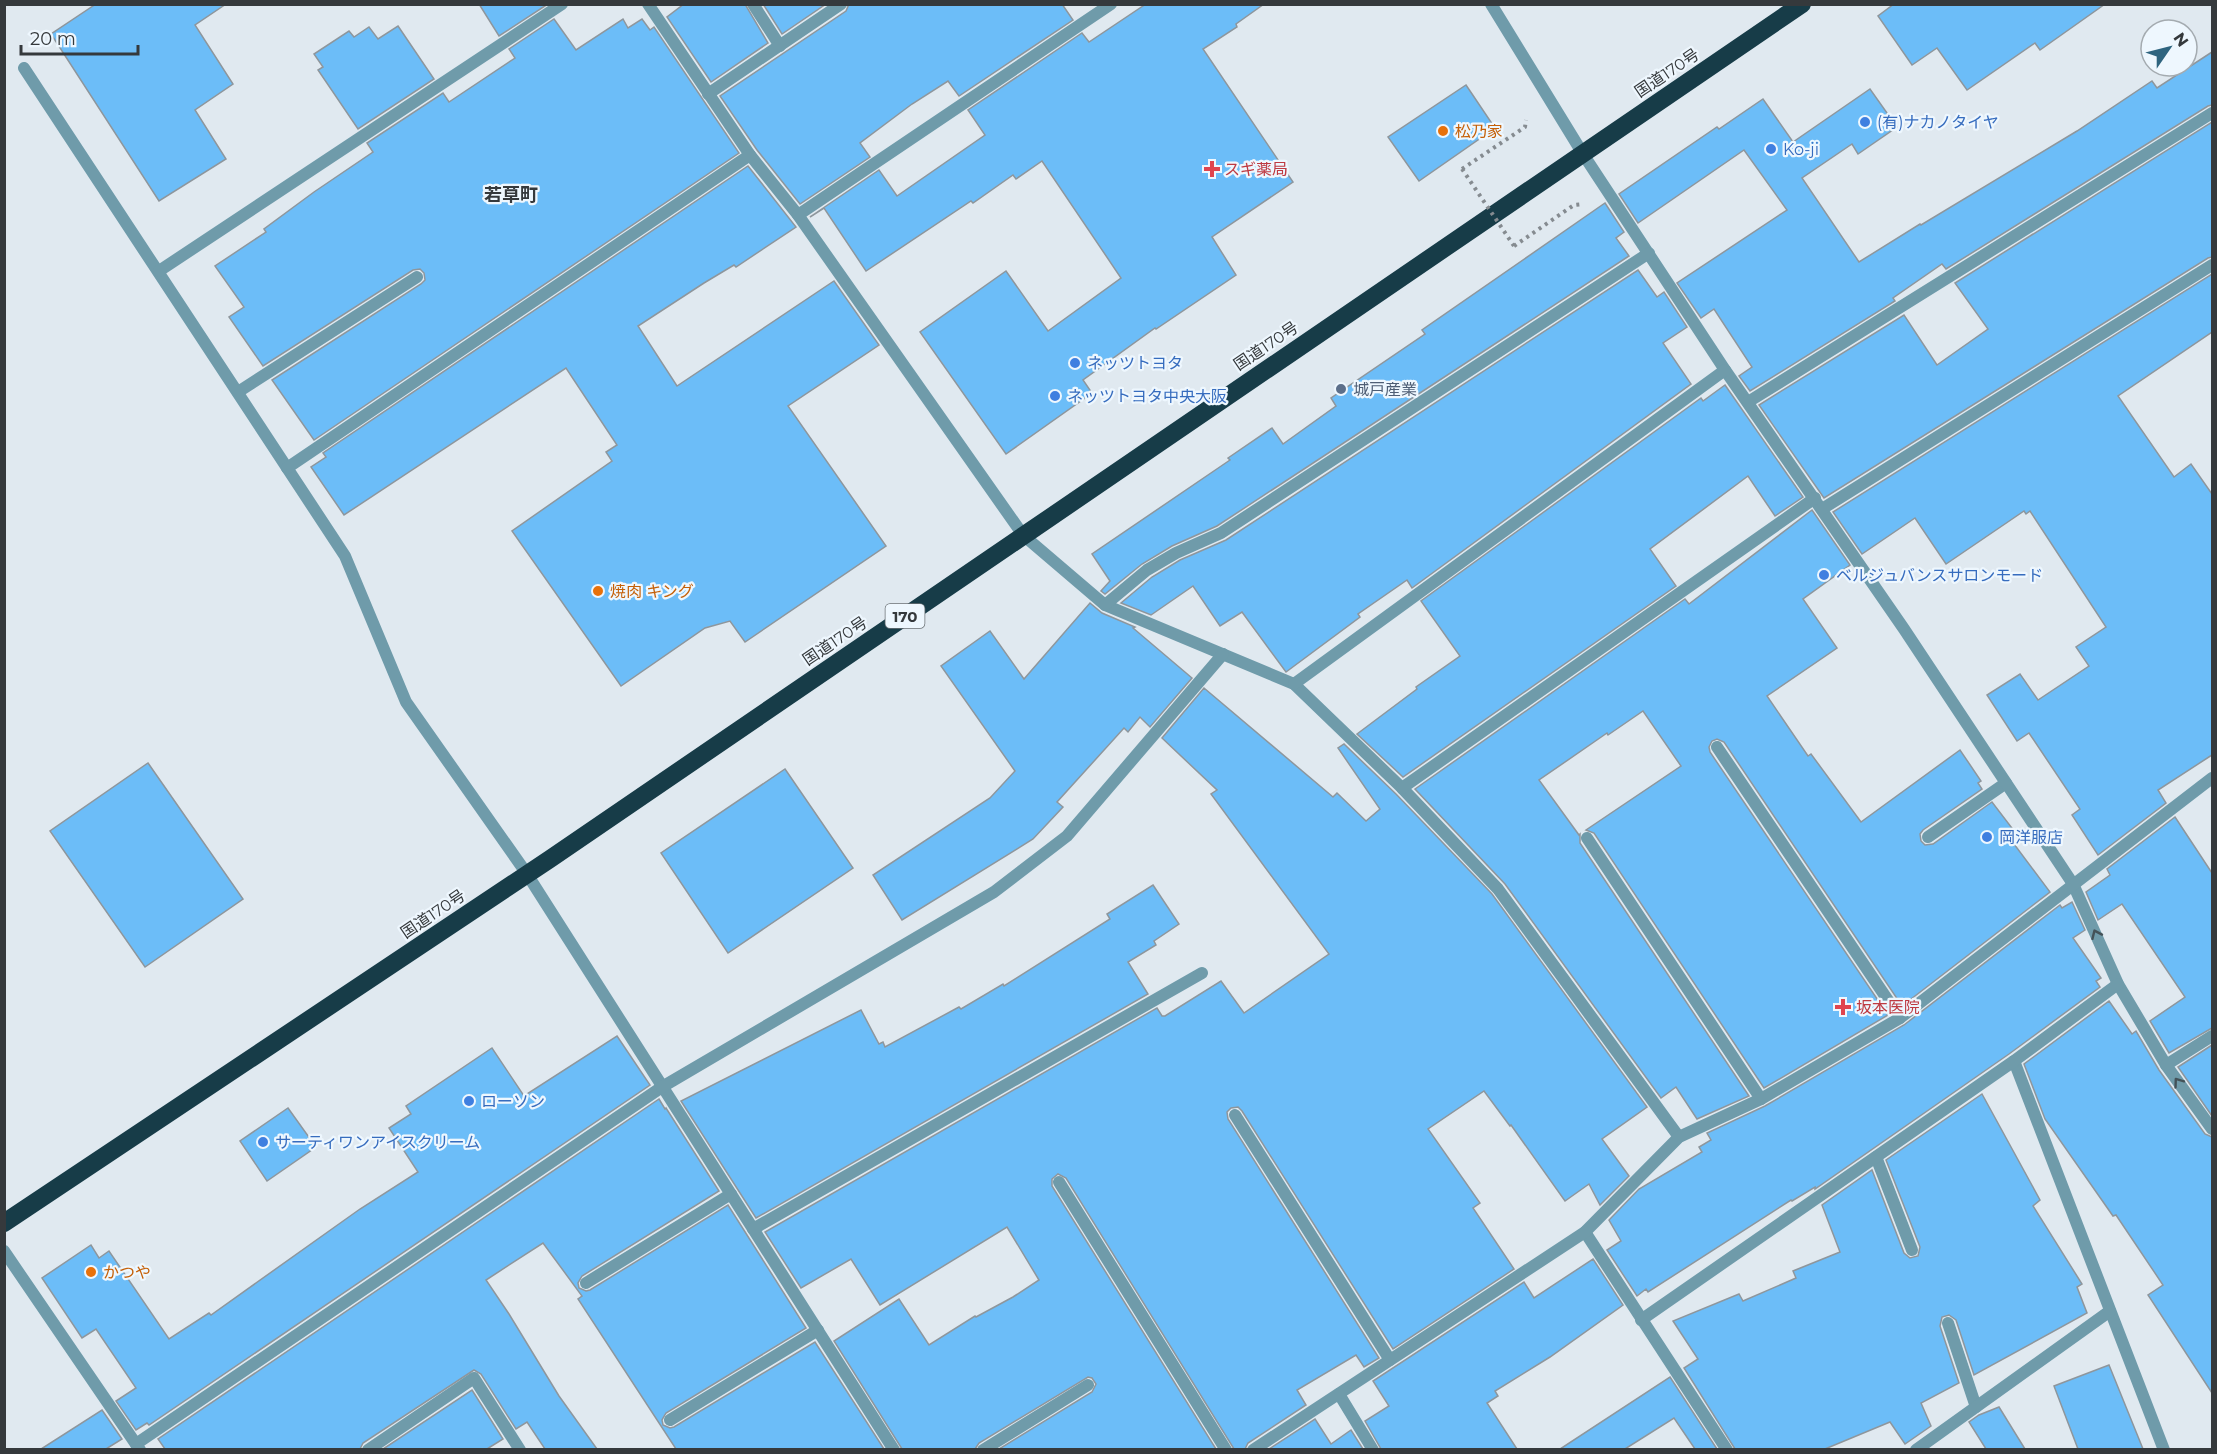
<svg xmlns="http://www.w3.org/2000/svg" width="2217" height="1454" viewBox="0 0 2217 1454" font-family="Montserrat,'Noto Sans JP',sans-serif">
<rect width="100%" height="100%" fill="#e0e9f0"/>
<!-- building -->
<g fill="#6cbdf8" stroke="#8e969c" stroke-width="1.5">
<path d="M96,4H226L195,25L233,84L195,110L226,159L159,201L51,34Z"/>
<path d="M479,4H544L545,6L499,36Z"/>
<path d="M684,4H745L768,43L711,82L667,17Z"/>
<path d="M763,4H826L782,34Z"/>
<path d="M849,4H1062L1073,20L959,96L948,81L912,104L860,143L870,157L800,204L757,150L720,96L846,11Z"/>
<path d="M1146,4H1264L1236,24L1237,27L1203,49L1293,182L1212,237L1236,275L1156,329L1155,328L1083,380L1092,393L1006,454L920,332L1006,271L1048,331L1121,278L1042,161L1016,179L1013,175L973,203L971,201L866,271L824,208L810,217L879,170L897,196L985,135L968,110L1082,33L1089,42Z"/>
<path d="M1894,4H2105L2040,50L2035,43L1967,90L1937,48L1912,65L1878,16Z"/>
<path d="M554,19L576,50L623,19L628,28L642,19L650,30L654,27L739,153L314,440L272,380L421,284L425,280L424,273L420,269L413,270L263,366L229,317L244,307L215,266L266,232L264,229L314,192L373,152L367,143L443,93L449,102L515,58L509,49Z"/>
<path d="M398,26L434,79L358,129L318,70L323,67L314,54L349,31L354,37L369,27L378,39Z"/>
<path d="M2212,52V105L2208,106L1946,269L1942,264L1893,298L1895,301L1750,391L1739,376L1752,367L1714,309L1701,318L1677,283L1787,210L1744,150L1638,223L1619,194L1717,127L1719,129L1763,99L1793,142L1870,89L1897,127L1858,154L1852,144L1802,178L1859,262L1920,224L1921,225L2077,131L2152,81L2157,88Z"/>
<path d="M1466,85L1495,128L1419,181L1388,137Z"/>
<path d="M2212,122V257L2208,258L1824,498L1759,405L1904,315L1937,365L1988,329L1955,283Z"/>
<path d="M748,166L796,227L736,267L734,265L704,283L638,326L677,386L834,281L879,345L788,406L886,546L745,642L730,621L705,628L621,686L512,531L612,461L606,452L617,445L566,368L344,515L311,467L326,457L323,453Z"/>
<path d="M1605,203L1624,232L1616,238L1629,256L1217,526L1172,546L1142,564L1105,594L1101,591L1110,581L1092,554L1230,460L1228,458L1272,428L1283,444L1336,406L1331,398L1425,334L1422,330Z"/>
<path d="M1638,270L1657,297L1664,292L1687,327L1663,343L1691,384L1412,588L1407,580L1358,614L1360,617L1286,672L1242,612L1220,626L1193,586L1151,615L1121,603L1152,577L1180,560L1226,540Z"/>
<path d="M2212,274V332L2118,396L2174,477L2191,464L2212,494V755L2158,790L2166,803L2098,855L2072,815L2080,809L2029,733L2017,741L1987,695L2020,674L2038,700L2089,666L2076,647L2106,627L2030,511L2026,514L2024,511L1946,564L1915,518L1862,554L1833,512Z"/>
<path d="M1725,385L1803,497L1775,516L1748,476L1650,549L1676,586L1403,777L1357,734L1417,689L1416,687L1460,656L1421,601L1701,398L1703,401Z"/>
<path d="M1812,510L1850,565L1803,599L1837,648L1767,696L1808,756L1811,754L1861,822L1960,750L1981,781L1978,783L1982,789L1923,830L1920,834L1921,841L1925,845L1933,844L1992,802L2018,836L2011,840L2050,892L1902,1006L1724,742L1717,739L1712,741L1709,747L1710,752L1888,1015L1764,1088L1594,833L1586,830L1681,766L1643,711L1608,735L1607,733L1539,780L1579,835L1580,834V843L1749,1096L1697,1119L1676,1087L1661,1098L1505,884L1415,789L1685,599L1689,604Z"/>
<path d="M1090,603L1102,613L1135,627L1133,628L1192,678L1150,727L1140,717L1128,732L1124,728L1057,802L1063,807L1033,839L902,920L873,875L990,798L1015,771L941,666L990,631L1024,679Z"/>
<path d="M1204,688L1333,797L1337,793L1366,821L1380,809L1338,748L1344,744L1396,794L1492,894L1647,1107L1602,1139L1629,1176L1600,1205L1589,1184L1565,1201L1511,1125L1510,1126L1484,1091L1428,1129L1480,1203L1473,1208L1514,1269L1393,1349L1242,1111L1238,1107L1231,1108L1227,1112L1228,1119L1379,1358L1364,1367L1356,1355L1297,1390L1306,1405L1248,1443L1245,1449H1234L1066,1178L1058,1174L1052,1179V1186L1216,1449H999L1092,1392L1096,1384L1092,1378L1088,1377L979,1443L975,1449H902L834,1341L899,1299L929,1345L975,1316L976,1317L1013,1297L1039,1280L1007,1227L880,1305L851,1259L801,1288L765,1232L1157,1008L1162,1016H1165L1221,981L1244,1013L1329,954L1211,794L1217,790L1162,738Z"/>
<path d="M148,763L243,899L145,967L50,831Z"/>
<path d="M785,769L853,868L728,953L661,853Z"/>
<path d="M2175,817L2212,873V1028L2169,1053L2150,1021L2185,997L2122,904L2098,920L2086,892L2110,875L2107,869Z"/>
<path d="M1153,885L1179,924L1154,941L1156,945L1128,962L1148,994L756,1218L681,1101L861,1010L879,1044L883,1042L885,1047L959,1007L961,1009L1003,984L1004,986L1110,919L1107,914Z"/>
<path d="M2072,902L2085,930L2073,938L2101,978L2096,981L2100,987L2009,1054L1815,1189V1187L1792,1201L1791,1200L1648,1292L1646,1289L1637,1296L1607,1250L1621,1241L1609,1220L1639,1189L1702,1152L1699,1147L1711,1140L1707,1133L1765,1106L1904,1025L2060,905L2062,908Z"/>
<path d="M2109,1001L2132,1034L2136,1031L2159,1070L2205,1134L2212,1137V1393L2148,1295L2163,1285L2116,1215L2113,1216L2045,1119L2024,1064Z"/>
<path d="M617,1036L650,1085L149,1425L147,1423L136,1430L116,1401L136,1388L96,1329L82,1338L42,1278L91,1245L99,1258L109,1251L169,1339L209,1313L211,1315L360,1209L418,1172L389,1128L411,1114L406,1106L492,1048L524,1096Z"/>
<path d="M2212,1045V1116L2178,1067Z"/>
<path d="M1982,1094L2040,1200L2033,1206L2082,1284L2077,1287L2087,1313L1974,1375L1956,1320L1949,1315L1942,1317L1940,1326L1959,1383L1921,1403L1931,1426L1905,1444L1890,1422L1825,1449H1735L1684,1368L1698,1359L1673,1321L1739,1294L1743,1301L1796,1278L1793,1271L1840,1252L1822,1205L1872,1170L1904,1253L1910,1258L1918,1256L1920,1247L1886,1160Z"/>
<path d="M659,1099L665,1109L666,1108L719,1191L582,1276L578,1283L579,1288L586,1291L590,1290L728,1205L806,1328L666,1413L662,1420L663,1425L670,1428L674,1427L815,1342L884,1449H676L578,1299L582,1296L543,1243L486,1280L509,1314L559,1396L597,1449H545L527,1422L516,1429L481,1374L474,1370L363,1443L360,1449H165L158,1439Z"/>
<path d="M288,1108L316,1147L267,1181L240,1141Z"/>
<path d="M1593,1259L1623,1305L1550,1357L1495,1391L1498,1396L1487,1403L1517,1449H1381L1365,1421L1389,1406L1373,1381L1524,1282L1534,1298Z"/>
<path d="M2109,1365L2143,1449H2078L2054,1386Z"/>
<path d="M1670,1377L1717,1449H1695L1674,1418L1625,1449H1560Z"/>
<path d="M472,1390L503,1439L487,1449H383Z"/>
<path d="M1999,1407L2025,1449H1986L1969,1422L1979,1415Z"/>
<path d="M102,1410L122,1439L106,1449H41Z"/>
<path d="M1315,1419L1331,1444L1351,1430L1363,1449H1269Z"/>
</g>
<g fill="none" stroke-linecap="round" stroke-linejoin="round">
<!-- path -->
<g stroke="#858b90" stroke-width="4" stroke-dasharray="3 4.5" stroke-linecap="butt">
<path d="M1462,169L1525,127L1526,120"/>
<path d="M1514,246L1574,205L1583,204"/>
</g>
<!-- lane -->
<g stroke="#6f9baa" stroke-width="12">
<path d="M238,392L417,277"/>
<path d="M1928,837L2006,783"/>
<path d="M1235,1115L1390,1360"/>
<path d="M1876,1157L1912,1250"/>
<path d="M1059,1182L1226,1450"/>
<path d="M586,1283L731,1194"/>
<path d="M1948,1323L1976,1407"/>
<path d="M1339,1394L1373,1450"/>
<path d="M670,1420L818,1330"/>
<path d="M136,1444L662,1087"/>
<path d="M983,1450L1088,1385"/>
</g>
<!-- street -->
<g stroke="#6f9baa" stroke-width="12">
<path d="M648,4L750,155L798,215L1023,535L1105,605L1294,684L1402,788L1498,889L1679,1137"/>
<path d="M753,4L780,46"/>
<path d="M1491,4L1583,154L1725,370L1904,629L2073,884L2118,984L2166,1065L2212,1129"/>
<path d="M24,68L345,556L406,702L527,874L894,1450"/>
<path d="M708,94L841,4"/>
<path d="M798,215L1111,4"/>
<path d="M159,271L562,4"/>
<path d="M1748,402L2212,113"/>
<path d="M287,468L750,155"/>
<path d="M1822,509L2212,265"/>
<path d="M1105,605L1147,570L1176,553L1221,533L1649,253"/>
<path d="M1294,684L1725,370"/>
<path d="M1717,747L1900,1018"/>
<path d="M1402,788L1815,498"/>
<path d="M1587,838L1761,1099"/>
<path d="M2014,1061L2164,1450"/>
<path d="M2166,1065L2212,1036"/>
<path d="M662,1087L994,892L1067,836L1223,654"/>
<path d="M753,1229L1202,973"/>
<path d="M1585,1232L1727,1450"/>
<path d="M4,1251L140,1450"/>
<path d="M1641,1320L2014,1061L2118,984"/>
<path d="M368,1450L474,1378L520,1450"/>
<path d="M1253,1450L1585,1232L1679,1137L1761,1099L1900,1018L2212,778"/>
<path d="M1916,1450L2110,1311"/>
</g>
<!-- highway -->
<path stroke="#173c48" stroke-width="18" d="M4,1223L550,859L1802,4"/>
<!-- path-bridge -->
<path stroke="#858b90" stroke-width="4" stroke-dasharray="3 4.5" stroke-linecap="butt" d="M1462,169L1514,246"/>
</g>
<!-- one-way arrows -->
<defs><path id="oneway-chevron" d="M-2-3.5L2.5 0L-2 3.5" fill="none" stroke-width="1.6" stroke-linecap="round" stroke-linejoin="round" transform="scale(1.5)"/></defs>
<g stroke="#445258">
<use href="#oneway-chevron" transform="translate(2096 934) rotate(-114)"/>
<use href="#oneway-chevron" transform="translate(2178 1082) rotate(-126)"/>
</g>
<!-- markers -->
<g fill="#3f7fe0" stroke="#eef7fe" stroke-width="2">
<circle cx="1865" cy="122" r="6"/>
<circle cx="1771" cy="149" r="6"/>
<circle cx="1075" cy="363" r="6"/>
<circle cx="1055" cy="396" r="6"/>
<circle cx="1824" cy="575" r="6"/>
<circle cx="1987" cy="837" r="6"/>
<circle cx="469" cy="1101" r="6"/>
<circle cx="263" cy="1142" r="6"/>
</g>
<g fill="#e8710a" stroke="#eef7fe" stroke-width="2">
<circle cx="1443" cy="131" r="6"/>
<circle cx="598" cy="591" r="6"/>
<circle cx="91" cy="1272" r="6"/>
</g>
<g fill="#e0444e" stroke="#eef7fe" stroke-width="2">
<path d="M1209 160h6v6h6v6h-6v6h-6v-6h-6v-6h6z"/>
<path d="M1840 998h6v6h6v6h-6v6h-6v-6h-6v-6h6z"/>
</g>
<circle fill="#5c6f8a" stroke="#eef7fe" stroke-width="2" cx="1341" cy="389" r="6"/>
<g text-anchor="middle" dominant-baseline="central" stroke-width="4.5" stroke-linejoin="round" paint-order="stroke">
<!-- shield labels -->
<rect fill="#eef7fe" stroke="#6c7276" stroke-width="1.5" x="885.5" y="604" width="39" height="24" rx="4.5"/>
<g font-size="15" font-weight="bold" fill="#35393c">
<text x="905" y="616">170</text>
</g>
<!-- street labels -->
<g font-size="16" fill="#35393c" stroke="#eef7fe">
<text transform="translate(1667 73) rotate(-34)">国道170号</text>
<text transform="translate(1266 346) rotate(-34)">国道170号</text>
<text transform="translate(835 641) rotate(-34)">国道170号</text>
<text transform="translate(433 914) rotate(-34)">国道170号</text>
</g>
<!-- shop labels -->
<g font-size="16" fill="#366cbe" stroke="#eef7fe" text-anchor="start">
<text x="1877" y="122">(有)ナカノタイヤ</text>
<text x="1783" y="149">Ko-ji</text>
<text x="1087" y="363">ネッツトヨタ</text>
<text x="1067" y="396">ネッツトヨタ中央大阪</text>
<text x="1836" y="575">ベルジュバンスサロンモード</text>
<text x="1999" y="837">岡洋服店</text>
<text x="481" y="1101">ローソン</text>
<text x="275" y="1142">サーティワンアイスクリーム</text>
</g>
<!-- food labels -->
<g font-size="16" fill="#c56008" stroke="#eef7fe" text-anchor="start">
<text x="1455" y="131">松乃家</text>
<text x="610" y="591">焼肉 キング</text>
<text x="103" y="1272">かつや</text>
</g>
<!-- health labels -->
<g font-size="16" fill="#be3a42" stroke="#eef7fe" text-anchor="start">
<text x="1224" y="169">スギ薬局</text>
<text x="1856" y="1007">坂本医院</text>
</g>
<!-- service labels -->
<g font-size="16" fill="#4e5e75" stroke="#eef7fe" text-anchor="start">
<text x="1353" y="389">城戸産業</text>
</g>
<!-- neighbourhood labels -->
<g font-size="18" font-weight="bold" fill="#35393c" stroke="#eef7fe">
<text x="511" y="195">若草町</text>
</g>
</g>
<!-- border -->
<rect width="2217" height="1454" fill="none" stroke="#35393c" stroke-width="12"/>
<!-- north arrow -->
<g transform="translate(2169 48) rotate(55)"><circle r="28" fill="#eef7fe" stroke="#a4abb0" stroke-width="1.5"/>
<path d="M0-4.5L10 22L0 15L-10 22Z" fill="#2e647f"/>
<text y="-9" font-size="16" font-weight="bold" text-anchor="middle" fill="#35393c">N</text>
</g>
<!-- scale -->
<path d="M21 45v9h117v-9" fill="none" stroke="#35393c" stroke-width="3"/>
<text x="30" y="45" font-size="18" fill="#35393c" stroke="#eef7fe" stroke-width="4.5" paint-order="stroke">20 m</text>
</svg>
